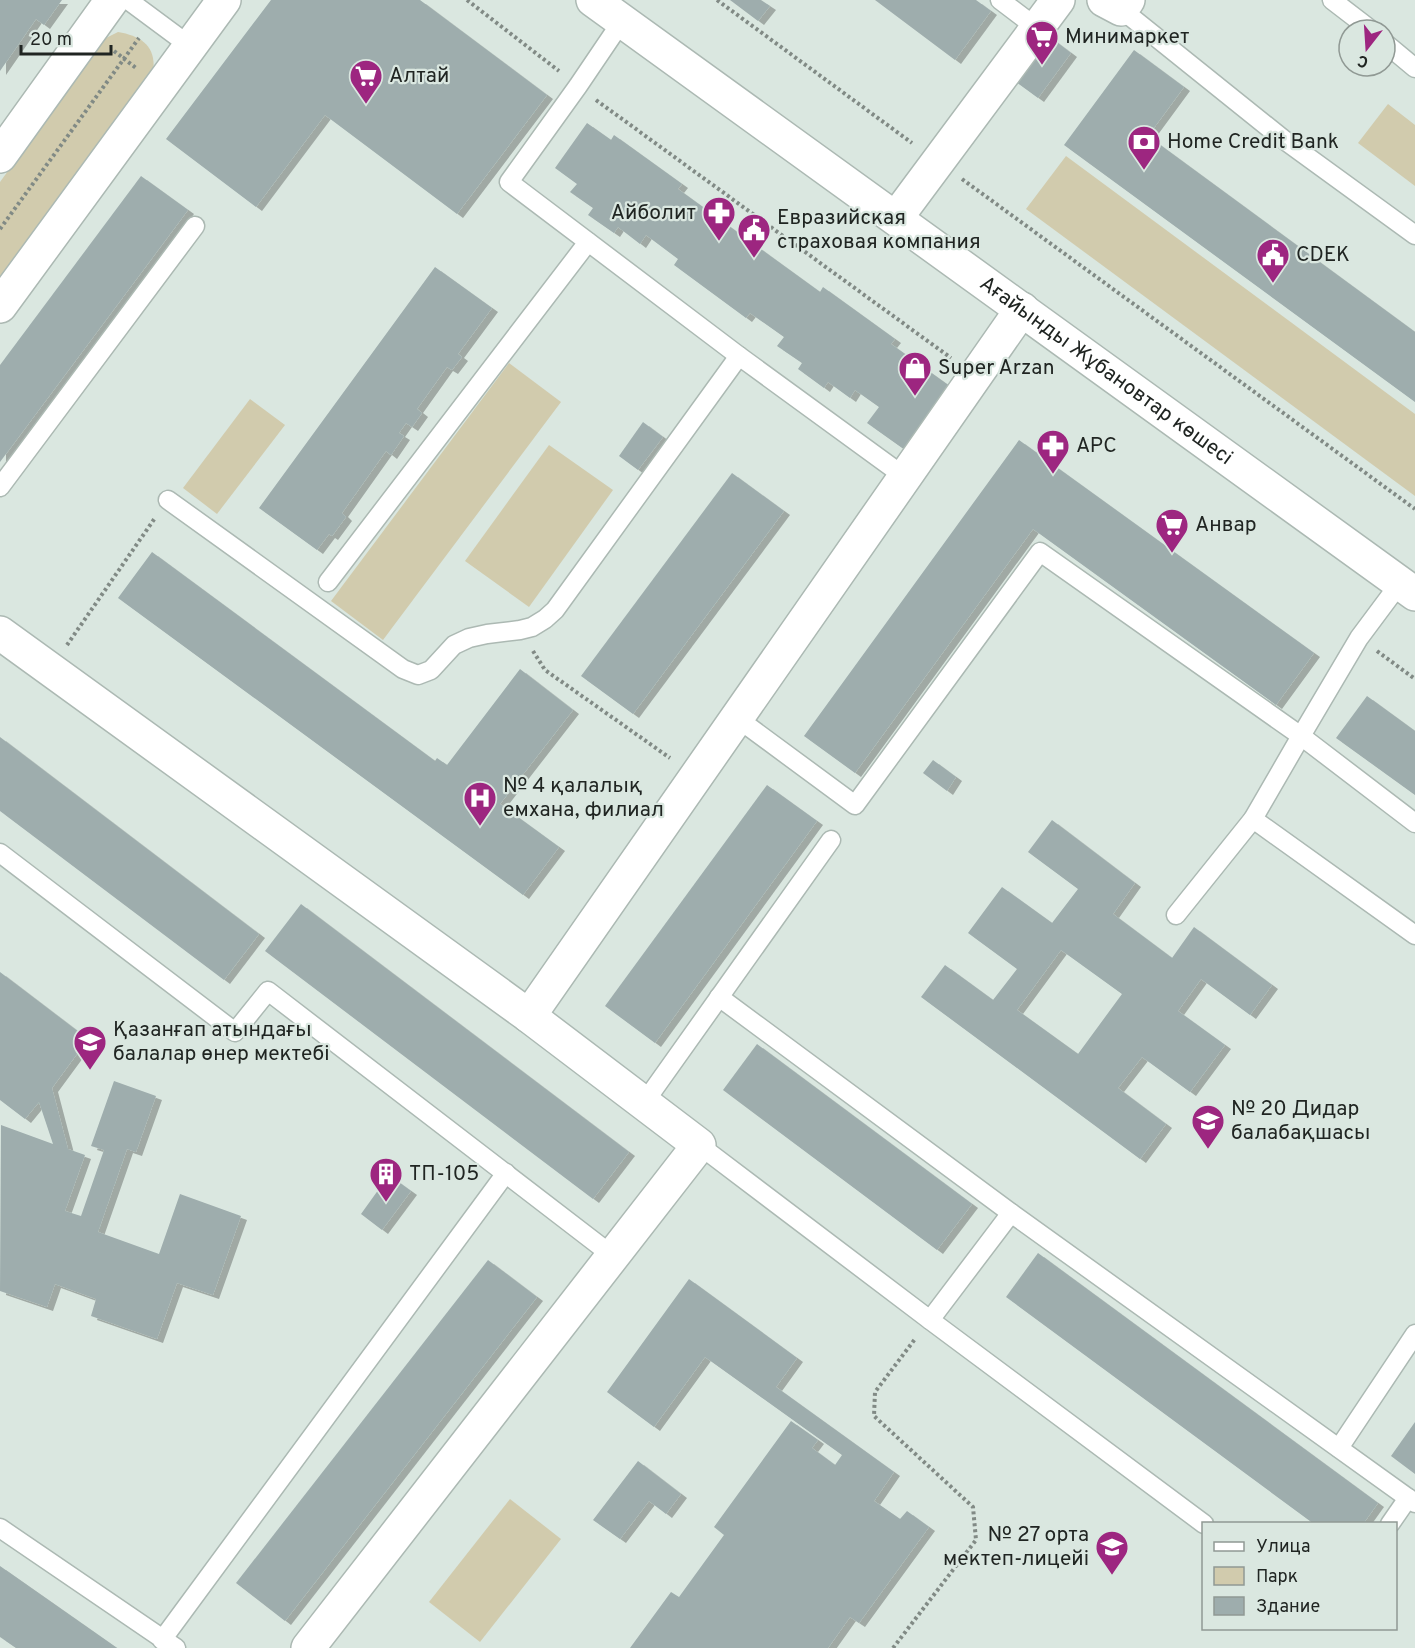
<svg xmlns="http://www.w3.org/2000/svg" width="1415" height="1648" viewBox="0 0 1415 1648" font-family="Overpass,sans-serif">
<defs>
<filter id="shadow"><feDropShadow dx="6" dy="4" stdDeviation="0" flood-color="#0004"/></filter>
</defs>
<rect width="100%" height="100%" fill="#dae7e0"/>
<!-- green -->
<g fill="#d1cbad">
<path d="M118,32C142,36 157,47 153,73L0,281V182L104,39Z"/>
<path d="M1388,104L1415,125V186L1358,143Z"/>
<path d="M1066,156L1415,414V496L1026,209Z"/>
<path d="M509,363L561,402L383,640L331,601Z"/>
<path d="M250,399L285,425L217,514L183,488Z"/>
<path d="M549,445L613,490L529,607L465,561Z"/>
<path d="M510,1499L561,1539L480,1642L429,1602Z"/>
</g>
<!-- building -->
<g fill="#9eadad" fill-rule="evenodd" filter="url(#shadow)">
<path d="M0,0H62L44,25L36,19L0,71Z"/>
<path d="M271,0H420L547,95L457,214L325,115L256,207L166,139Z"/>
<path d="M730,0H761L770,6L758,21Z"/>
<path d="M875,0H976L991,11L955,60Z"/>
<path d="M1046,34L1071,53L1038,98L1012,79Z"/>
<path d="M1134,50L1184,87L1148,136L1415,332V402L1064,145Z"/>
<path d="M587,123L611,140L614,135L682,184L678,189L820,292L823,287L895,339L891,344L951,387L905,450L867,423L879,407L855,390L850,398L828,382L824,388L798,369L802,363L777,346L784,337L750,313L746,318L674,265L678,259L646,235L640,244L618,227L614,233L588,215L593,208L570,192L577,184L555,168Z"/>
<path d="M141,176L188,210L0,462V365Z"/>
<path d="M435,267L492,308L458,354L462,357L452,370L447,367L417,409L422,413L412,427L406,423L399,433L404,436L391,455L386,451L342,513L346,517L332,536L329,534L317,550L259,508Z"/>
<path d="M643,422L663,437L638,470L619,456Z"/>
<path d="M1019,440L1314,653L1276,705L1033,529L855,773L804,736Z"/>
<path d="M732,473L784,511L633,714L581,676Z"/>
<path d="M152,552L435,761L437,758L447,765L520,669L573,710L500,804L559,847L523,895L118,598Z"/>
<path d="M1367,696L1415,731V795L1336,738Z"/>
<path d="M0,737L259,934L224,980L0,811Z"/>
<path d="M933,760L956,777L947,791L923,773Z"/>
<path d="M767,785L817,821L655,1043L605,1006Z"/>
<path d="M1052,820L1135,883L1113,914L1172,958L1194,927L1272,985L1250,1015L1201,979L1178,1011L1225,1045L1190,1092L1142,1057L1118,1088L1166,1124L1140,1159L921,997L945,965L993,1000L1017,969L968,933L1002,887L1052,923L1078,889L1028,852ZM1061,950L1122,994L1078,1054L1017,1010Z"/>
<path d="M301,904L629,1152L593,1199L265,951Z"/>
<path d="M0,972L88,1039L52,1088L68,1149L85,1155L65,1211L81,1216L104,1150L91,1146L114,1081L156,1096L136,1152L127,1149L98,1232L159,1254L180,1194L241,1216L213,1295L177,1283L157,1339L91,1316L96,1299L55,1284L47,1307L0,1291L1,1125L53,1144L39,1102L25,1119L0,1100Z"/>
<path d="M757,1044L972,1204L937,1250L723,1090Z"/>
<path d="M389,1175L411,1191L382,1230L361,1214Z"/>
<path d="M1038,1253L1378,1503L1363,1524H1314L1006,1297Z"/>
<path d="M488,1260L537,1297L285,1621L236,1583Z"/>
<path d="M689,1279L797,1358L776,1387L894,1472L874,1501L900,1519L907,1511L929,1527L859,1623L850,1617L828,1648H630L671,1592L679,1597L724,1535L714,1527L791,1421L818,1440L812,1448L835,1465L842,1455L705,1357L654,1427L607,1392Z"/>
<path d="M1415,1422V1474L1391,1456Z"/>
<path d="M638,1461L681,1494L666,1514L649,1501L620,1539L593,1520Z"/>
<path d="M0,1566L117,1648H16L0,1637Z"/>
</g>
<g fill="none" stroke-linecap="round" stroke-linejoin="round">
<!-- service casing -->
<g stroke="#acb9b3" stroke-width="21">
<g id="service">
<path d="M128,0L190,46"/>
<path d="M1000,0L1037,28"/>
<path d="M1332,0L1371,30"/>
<path d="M1121,9L1283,139L1415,235"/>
<path d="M622,21L578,86L509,182L739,356L905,477"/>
<path d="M1385,43L1415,68"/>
<path d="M0,487L195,226"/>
<path d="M168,500L403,669L418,675L431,670L454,645L469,638L487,634L520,630L532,627L545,619L555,610L739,356"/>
<path d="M328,582L588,242"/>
<path d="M737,718L855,805L1040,552L1301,736L1415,823"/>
<path d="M1253,819L1415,935"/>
<path d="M0,853L235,1032L268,991L613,1256"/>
<path d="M1176,915L1253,819L1301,736L1359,638L1400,583"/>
<path d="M719,997L1011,1213L1415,1503"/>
<path d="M644,1103L831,840"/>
<path d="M699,1145L930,1320L1204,1524"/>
<path d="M930,1320L1011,1213"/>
<path d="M1339,1448L1415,1334"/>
<path d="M1390,1524L1408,1498"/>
<path d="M0,1528L176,1648"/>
<path d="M162,1640L506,1173"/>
</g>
</g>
<!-- minor casing -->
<g stroke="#acb9b3" stroke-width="36">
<g id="minor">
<path d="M1104,0L1121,9L1128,0"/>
<path d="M896,218L1058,0"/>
<path d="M0,633L529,1016L699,1145L308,1648"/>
<path d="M529,1016L1022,309"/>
</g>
</g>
<!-- tertiary casing -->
<g stroke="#acb9b3" stroke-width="36">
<g id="tertiary">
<path id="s1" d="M593,0L1415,594"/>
<path d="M0,156L112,0"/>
<path d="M0,306L224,0"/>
</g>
</g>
<!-- path -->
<g stroke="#818a85" stroke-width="4" stroke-dasharray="3 3" stroke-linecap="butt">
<path d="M467,0L559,71"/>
<path d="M717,0L912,143"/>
<path d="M114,51L136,68"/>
<path d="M596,100L951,358"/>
<path d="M962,179L1415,509"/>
<path d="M0,229L139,38"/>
<path d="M67,645L155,518"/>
<path d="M533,651L545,670L670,758"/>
<path d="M1377,651L1415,679"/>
<path d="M893,1648L976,1540L973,1507L874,1416L875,1392L915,1339"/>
</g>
<!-- service -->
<use href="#service" stroke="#fff" stroke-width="18"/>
<!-- minor -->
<use href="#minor" stroke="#fff" stroke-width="33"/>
<!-- tertiary -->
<use href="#tertiary" stroke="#fff" stroke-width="33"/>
</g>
<!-- icons -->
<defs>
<g id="supermarket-pin" transform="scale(1.725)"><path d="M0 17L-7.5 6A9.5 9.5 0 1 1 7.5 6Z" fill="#9d2680" stroke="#dae7e0"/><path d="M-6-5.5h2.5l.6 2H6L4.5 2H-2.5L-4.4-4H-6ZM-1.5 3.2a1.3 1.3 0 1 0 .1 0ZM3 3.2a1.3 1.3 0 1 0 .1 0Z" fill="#fff"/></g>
<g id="bank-pin" transform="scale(1.725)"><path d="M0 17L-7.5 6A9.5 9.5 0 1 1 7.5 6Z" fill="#9d2680" stroke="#dae7e0"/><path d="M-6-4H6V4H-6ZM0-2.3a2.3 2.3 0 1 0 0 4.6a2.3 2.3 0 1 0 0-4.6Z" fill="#fff"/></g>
<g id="pharmacy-pin" transform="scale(1.725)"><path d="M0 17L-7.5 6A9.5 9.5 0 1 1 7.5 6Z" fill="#9d2680" stroke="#dae7e0"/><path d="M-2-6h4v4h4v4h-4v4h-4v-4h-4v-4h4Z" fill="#fff"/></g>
<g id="civic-pin" transform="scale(1.725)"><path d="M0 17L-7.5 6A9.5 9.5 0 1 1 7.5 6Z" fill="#9d2680" stroke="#dae7e0"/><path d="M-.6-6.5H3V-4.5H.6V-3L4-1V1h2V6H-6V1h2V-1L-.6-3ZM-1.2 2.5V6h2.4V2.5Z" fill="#fff"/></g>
<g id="shop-pin" transform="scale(1.725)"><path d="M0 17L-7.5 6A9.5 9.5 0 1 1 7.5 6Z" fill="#9d2680" stroke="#dae7e0"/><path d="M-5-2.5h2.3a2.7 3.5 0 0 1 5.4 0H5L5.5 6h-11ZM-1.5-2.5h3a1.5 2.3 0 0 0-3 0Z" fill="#fff"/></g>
<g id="hospital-pin" transform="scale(1.725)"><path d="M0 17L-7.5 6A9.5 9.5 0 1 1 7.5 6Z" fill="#9d2680" stroke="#dae7e0"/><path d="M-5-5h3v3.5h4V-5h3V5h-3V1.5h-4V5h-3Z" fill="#fff"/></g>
<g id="school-pin" transform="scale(1.725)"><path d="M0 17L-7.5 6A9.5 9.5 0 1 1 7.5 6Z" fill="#9d2680" stroke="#dae7e0"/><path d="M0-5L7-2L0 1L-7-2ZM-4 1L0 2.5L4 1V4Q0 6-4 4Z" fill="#fff"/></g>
<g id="building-pin" transform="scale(1.725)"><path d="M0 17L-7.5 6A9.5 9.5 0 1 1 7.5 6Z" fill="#9d2680" stroke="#dae7e0"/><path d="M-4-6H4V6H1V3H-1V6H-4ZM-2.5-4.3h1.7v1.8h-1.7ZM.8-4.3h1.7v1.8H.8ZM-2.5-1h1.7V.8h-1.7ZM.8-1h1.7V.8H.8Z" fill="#fff"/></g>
</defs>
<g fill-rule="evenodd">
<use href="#supermarket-pin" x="1042" y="37"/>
<use href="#supermarket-pin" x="366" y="76"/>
<use href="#bank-pin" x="1144" y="142"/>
<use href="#pharmacy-pin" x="719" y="213"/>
<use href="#civic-pin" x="754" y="230"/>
<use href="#civic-pin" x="1273" y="255"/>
<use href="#shop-pin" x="915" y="368"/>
<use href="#pharmacy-pin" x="1053" y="446"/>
<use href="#supermarket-pin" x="1172" y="525"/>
<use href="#hospital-pin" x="480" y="798"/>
<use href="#school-pin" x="90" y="1042"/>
<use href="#school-pin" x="1208" y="1121"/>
<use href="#building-pin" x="386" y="1174"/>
<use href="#school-pin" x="1112" y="1547"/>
</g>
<g text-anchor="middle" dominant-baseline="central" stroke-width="4.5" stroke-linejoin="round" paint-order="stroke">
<!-- poi labels -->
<g font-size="21" fill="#202522" stroke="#dae7e0" text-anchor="start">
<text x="1065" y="37">Минимаркет</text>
<text x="389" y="76">Алтай</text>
<text x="1167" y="142">Home Credit Bank</text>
<text x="696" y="213" text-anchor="end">Айболит</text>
<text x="777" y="218">Евразийская<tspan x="777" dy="24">страховая компания</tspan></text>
<text x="1296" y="255">CDEK</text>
<text x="938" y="368">Super Arzan</text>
<text x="1076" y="446">АРС</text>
<text x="1195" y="525">Анвар</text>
<text x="503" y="786">№ 4 қалалық<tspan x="503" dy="24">емхана, филиал</tspan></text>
<text x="113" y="1030">Қазанғап атындағы<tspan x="113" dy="24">балалар өнер мектебі</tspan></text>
<text x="1231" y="1109">№ 20 Дидар<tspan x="1231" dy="24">балабақшасы</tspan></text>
<text x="409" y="1174">ТП-105</text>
<text x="1089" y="1535" text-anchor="end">№ 27 орта<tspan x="1089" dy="24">мектеп-лицейі</tspan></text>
</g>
<!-- street labels -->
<g font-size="21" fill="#202522" stroke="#dae7e0">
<text stroke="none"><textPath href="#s1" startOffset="633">Ағайынды Жұбановтар көшесі</textPath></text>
</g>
</g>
<!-- legend -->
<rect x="1202" y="1522" width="195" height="108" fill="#dae7e0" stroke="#909994" stroke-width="1.5"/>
<rect x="1214" y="1542" width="30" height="9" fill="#ffffff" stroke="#909994" stroke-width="1.5"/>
<text x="1256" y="1552" font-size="18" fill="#202522">Улица</text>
<rect x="1214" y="1567" width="30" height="18" fill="#d1cbad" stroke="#909994" stroke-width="1.5"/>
<text x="1256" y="1582" font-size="18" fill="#202522">Парк</text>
<rect x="1214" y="1597" width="30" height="18" fill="#9eadad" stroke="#909994" stroke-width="1.5"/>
<text x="1256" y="1612" font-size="18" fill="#202522">Здание</text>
<!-- north arrow -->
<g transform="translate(1367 48) rotate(197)"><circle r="28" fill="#dae7e0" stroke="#909994" stroke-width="1.5"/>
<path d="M0-4.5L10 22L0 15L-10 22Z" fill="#9d2680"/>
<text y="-9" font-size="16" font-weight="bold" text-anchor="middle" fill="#202522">С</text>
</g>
<!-- scale -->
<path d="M21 45v9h90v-9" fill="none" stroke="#202522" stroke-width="3"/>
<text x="30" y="45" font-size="18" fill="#202522" stroke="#dae7e0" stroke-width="4.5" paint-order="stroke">20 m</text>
</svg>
